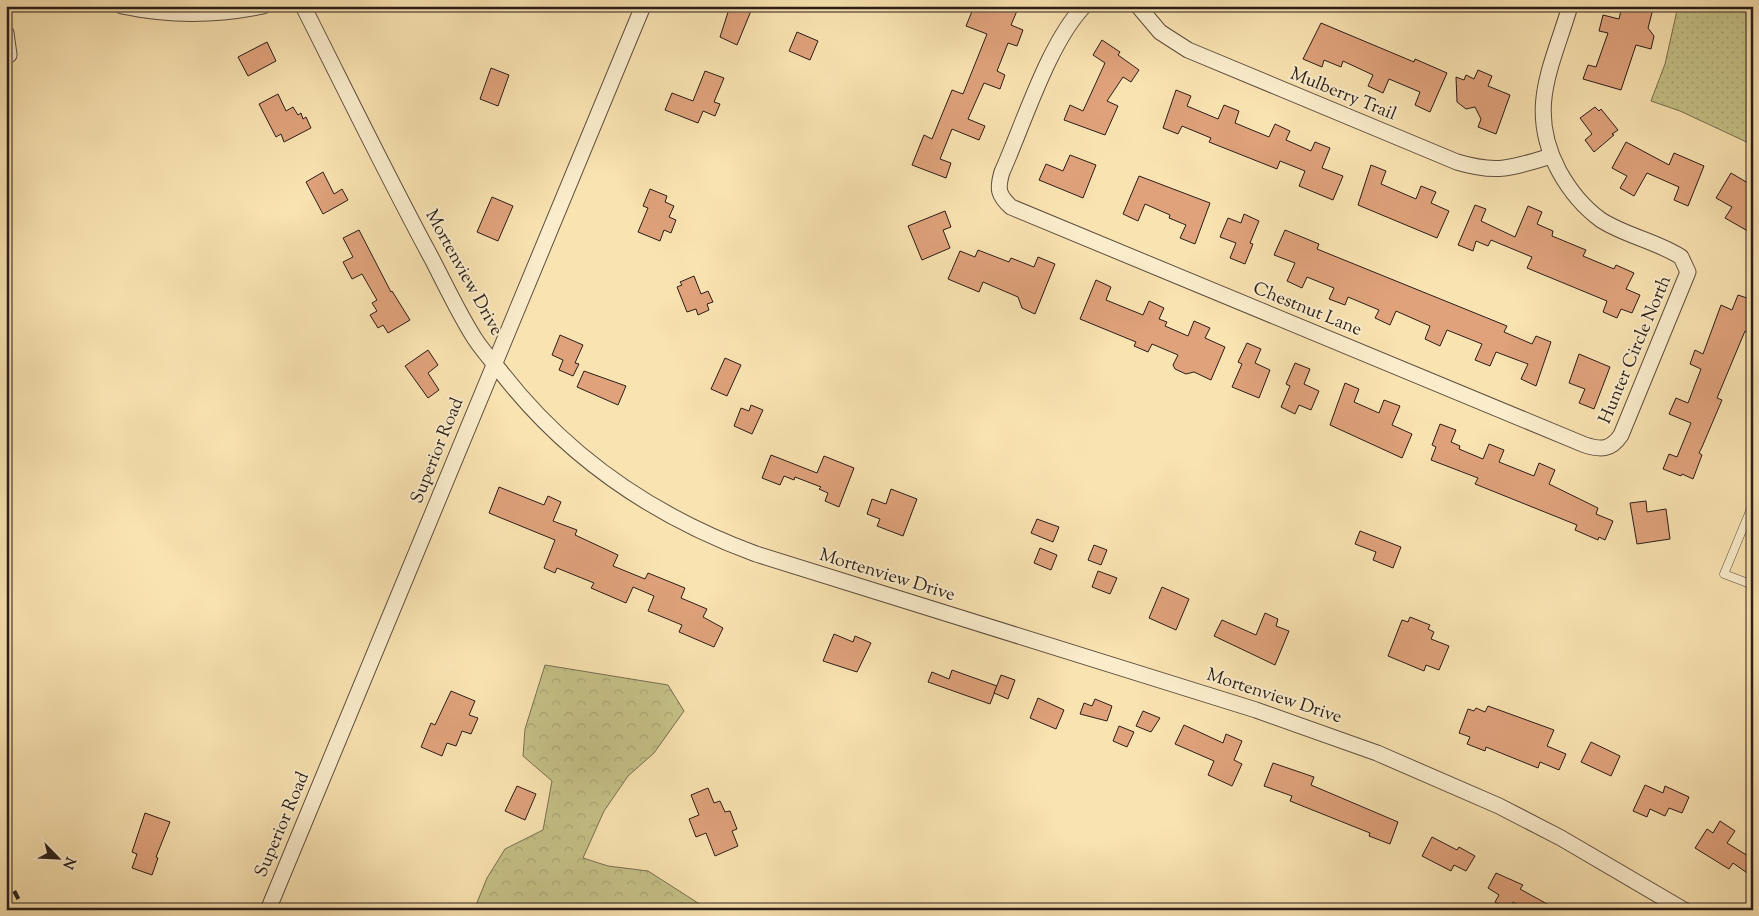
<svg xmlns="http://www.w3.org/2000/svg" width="1759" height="916" viewBox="0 0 1759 916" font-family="'Sorts Mill Goudy',serif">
<defs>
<pattern id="grass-dots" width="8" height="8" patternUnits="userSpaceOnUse" patternTransform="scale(1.25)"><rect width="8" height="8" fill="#c5c187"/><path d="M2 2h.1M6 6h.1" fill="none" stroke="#a9a574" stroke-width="1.8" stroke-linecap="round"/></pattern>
<pattern id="forest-crowns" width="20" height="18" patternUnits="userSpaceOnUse" patternTransform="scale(1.25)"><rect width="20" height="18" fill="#c5c187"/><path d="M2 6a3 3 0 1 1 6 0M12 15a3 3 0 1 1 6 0" fill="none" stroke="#a9a574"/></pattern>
</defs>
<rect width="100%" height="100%" fill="#f9e3b1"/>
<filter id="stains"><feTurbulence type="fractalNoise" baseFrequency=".004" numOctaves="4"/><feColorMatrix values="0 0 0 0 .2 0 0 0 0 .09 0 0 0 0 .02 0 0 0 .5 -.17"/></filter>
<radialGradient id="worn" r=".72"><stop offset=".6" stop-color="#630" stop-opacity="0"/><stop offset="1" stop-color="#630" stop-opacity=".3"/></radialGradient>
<!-- grass -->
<path fill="url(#grass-dots)" stroke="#786f50" d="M1678,6H1753V145L1680,111L1651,101L1665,64Z"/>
<!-- forest -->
<path fill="url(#forest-crowns)" stroke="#786f50" d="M545,665L668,685L684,711L654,753L628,776L604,811L583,858L608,866L648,871L709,910H474L487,878L505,849L543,830L552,781L523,756L525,729Z"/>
<!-- building -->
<g fill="#dfa27b" stroke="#2a1d19">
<path d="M730,6H753L737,45L720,37Z"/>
<path d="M985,6H1019L1011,25L1023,30L1017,46L1008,43L997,71L1005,75L1000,89L984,83L968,119L985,126L979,140L952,129L940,159L951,163L946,178L912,165L924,135L932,139L952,90L963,94L987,34L966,26L973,9L982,12Z"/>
<path d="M1622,6H1641L1653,9L1648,28L1654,36L1651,49L1636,45L1621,90L1583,79L1588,65L1596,67L1608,33L1599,31L1603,15L1619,19Z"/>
<path d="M1321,23L1414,62L1415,59L1447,73L1430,112L1415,105L1420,92L1389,79L1383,93L1368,86L1373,75L1343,61L1341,67L1324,60L1322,67L1303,59Z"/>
<path d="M797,32L818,41L810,60L789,51Z"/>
<path d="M1102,40L1120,52L1118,55L1139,70L1131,82L1123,77L1107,101L1118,106L1105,135L1064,120L1070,105L1083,111L1105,63L1093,55Z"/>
<path d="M267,42L276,61L248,76L238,57Z"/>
<path d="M491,68L509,75L498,106L480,99Z"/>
<path d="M1478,70L1492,76L1488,86L1510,95L1496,134L1478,127L1481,119L1475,107L1466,109L1457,102L1456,77L1464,80L1466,75L1474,79Z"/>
<path d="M705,71L724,78L714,102L720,104L715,116L703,111L698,123L665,110L672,93L693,101Z"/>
<path d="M1176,90L1191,96L1187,106L1218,119L1224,105L1239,111L1235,123L1269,137L1275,124L1290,131L1286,140L1311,151L1315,142L1330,148L1322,168L1343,176L1333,200L1299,186L1305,171L1280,161L1277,169L1209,142L1211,138L1182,126L1178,134L1163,128Z"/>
<path d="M278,94L286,111L293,107L298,115L301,113L303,119L306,117L311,128L284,142L281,134L276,137L259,104Z"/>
<path d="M1595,107L1599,111L1601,109L1618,130L1612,134L1614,135L1594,152L1585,140L1592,134L1580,118Z"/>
<path d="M1626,142L1669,165L1674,153L1704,166L1688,206L1674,200L1679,187L1647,173L1634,196L1620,188L1627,176L1612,168Z"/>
<path d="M1070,155L1096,165L1083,198L1039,180L1046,164L1063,171Z"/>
<path d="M1371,165L1386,171L1381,184L1416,199L1421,186L1436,192L1431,203L1449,211L1437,238L1358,205Z"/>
<path d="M323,172L334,194L342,189L348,200L323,214L306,182Z"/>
<path d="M1731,173L1753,186V234L1725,218L1732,207L1716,198Z"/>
<path d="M1139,176L1210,203L1195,244L1180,238L1186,225L1169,218L1170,215L1145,204L1138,221L1123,214Z"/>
<path d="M650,189L667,196L665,202L674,206L669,217L676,220L671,233L664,230L660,241L638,232L648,208L643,206Z"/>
<path d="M492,197L513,206L498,241L477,232Z"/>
<path d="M1475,205L1486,209L1481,221L1515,237L1528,206L1542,212L1537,224L1553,231L1552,236L1586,250L1583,256L1614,269L1616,265L1634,273L1626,289L1640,295L1632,313L1621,309L1617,318L1603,312L1607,301L1527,268L1532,257L1491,240L1488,246L1476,241L1473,251L1458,245Z"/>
<path d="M945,211L951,227L943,230L950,248L922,260L908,226Z"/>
<path d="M1244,214L1259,221L1250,243L1253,244L1245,264L1230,258L1236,243L1220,237L1228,218L1241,223Z"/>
<path d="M359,230L391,292L392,291L410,320L388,333L383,325L378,328L370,315L377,311L372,303L377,300L362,274L352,279L343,262L353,257L343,238Z"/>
<path d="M1285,230L1319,244L1317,249L1507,326L1504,332L1532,344L1536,336L1551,342L1536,386L1521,379L1528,364L1496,352L1490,366L1475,360L1482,344L1447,330L1440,346L1425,339L1430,326L1396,311L1390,325L1375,318L1379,310L1348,297L1345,305L1329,299L1334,288L1307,277L1302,288L1287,281L1295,263L1274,255Z"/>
<path d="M978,250L1009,262L1011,258L1034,267L1038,257L1055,264L1035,314L1022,308L1018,297L983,282L979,292L948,279L960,251L975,257Z"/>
<path d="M694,276L701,294L708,291L713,302L707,304L709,310L698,315L696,309L687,312L677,287L682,285L680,282Z"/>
<path d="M1096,280L1111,287L1106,300L1143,315L1149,301L1164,308L1159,319L1167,322L1165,326L1188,336L1194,321L1210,328L1205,338L1225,347L1211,380L1194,372L1186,374L1175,369L1173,365L1178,355L1152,344L1148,352L1134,346L1136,342L1080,319Z"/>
<path d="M1738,295L1753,300V323L1749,333L1745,331L1717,398L1722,400L1702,447L1699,453L1702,455L1693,479L1682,474L1681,476L1663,469L1669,454L1677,457L1691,423L1669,414L1676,398L1688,403L1701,369L1690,364L1695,350L1703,354L1721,305L1732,310Z"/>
<path d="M560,335L583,345L575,363L579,364L573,376L559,370L563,360L552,355Z"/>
<path d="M1247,343L1261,349L1255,363L1270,370L1259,398L1232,387L1242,364L1238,362Z"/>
<path d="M428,350L438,365L428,373L439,390L428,398L405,366Z"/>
<path d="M1579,354L1610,367L1594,409L1579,403L1585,389L1569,383Z"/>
<path d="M725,358L741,365L727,396L711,389Z"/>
<path d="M1295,363L1310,369L1304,384L1319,391L1311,410L1299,405L1295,414L1281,407L1290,386L1286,384Z"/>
<path d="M584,371L626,386L618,405L577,387Z"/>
<path d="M1345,383L1359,389L1354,402L1379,413L1384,400L1400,406L1392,425L1412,434L1402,458L1330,425Z"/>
<path d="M751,405L763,410L752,434L734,426L741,408L749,411Z"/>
<path d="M1440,424L1456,430L1451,442L1460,446L1459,449L1483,459L1489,444L1504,450L1499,462L1534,476L1539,463L1555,470L1549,484L1598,508L1596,514L1613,521L1605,540L1599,537L1598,540L1575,530L1577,525L1475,484L1478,478L1431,460L1436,447L1432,445Z"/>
<path d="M771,455L817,473L824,456L854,468L839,507L825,501L828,493L819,489L821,487L795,477L794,480L784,476L780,485L762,478Z"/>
<path d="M499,487L544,505L548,496L561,502L553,521L577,530L575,535L618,555L613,566L645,579L648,573L685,588L681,598L707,609L703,617L723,628L714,647L679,632L682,625L648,611L654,596L633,587L626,603L591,588L594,583L557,568L555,573L544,568L555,540L489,513Z"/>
<path d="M891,489L917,499L903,536L877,526L880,519L867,514L872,499L886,504Z"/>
<path d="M1646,501L1647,512L1666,509L1670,539L1637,544L1630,503Z"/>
<path d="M1037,519L1059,527L1053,542L1031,533Z"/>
<path d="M1360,531L1401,547L1393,568L1373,560L1376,552L1355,544Z"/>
<path d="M1094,545L1107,550L1101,565L1088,560Z"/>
<path d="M1040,548L1057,555L1051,570L1034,563Z"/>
<path d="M1098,571L1117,578L1110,594L1092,587Z"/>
<path d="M1162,587L1189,599L1176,630L1149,618Z"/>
<path d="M1265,613L1278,619L1276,626L1289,631L1275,665L1214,636L1222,620L1256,635Z"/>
<path d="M1410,617L1430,625L1428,629L1434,632L1431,639L1449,646L1439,670L1426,665L1424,671L1388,656L1402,620L1408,622Z"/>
<path d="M834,634L853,642L855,636L871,643L857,672L823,661Z"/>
<path d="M952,670L997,686L990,704L928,682L932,672L949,679Z"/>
<path d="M1001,675L1015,680L1008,699L994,693Z"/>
<path d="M451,691L475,701L469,715L478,718L471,734L462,731L456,746L447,743L442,756L421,747L431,723L435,725Z"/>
<path d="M1038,698L1064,710L1056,729L1030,718Z"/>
<path d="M1095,699L1112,706L1107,721L1080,714L1084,703L1092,706Z"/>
<path d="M1488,706L1554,730L1547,746L1566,754L1559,770L1540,762L1538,768L1486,747L1485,751L1467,744L1470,737L1459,733L1468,709L1474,711L1476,708L1485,712Z"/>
<path d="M1143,711L1160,718L1151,732L1136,726Z"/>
<path d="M1184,725L1223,743L1226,734L1242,741L1234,760L1242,764L1232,786L1208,775L1214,761L1175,744Z"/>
<path d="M1119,726L1134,732L1127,747L1113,741Z"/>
<path d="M1591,742L1620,756L1611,776L1581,762Z"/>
<path d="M1273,763L1314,777L1311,785L1398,822L1390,844L1369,836L1370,833L1290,801L1292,796L1264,786Z"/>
<path d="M1645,785L1663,793L1665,786L1689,797L1682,813L1669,808L1665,816L1650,809L1647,817L1633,811Z"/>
<path d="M517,786L536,794L525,820L505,811Z"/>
<path d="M708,788L714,803L720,801L725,812L730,811L737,829L732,831L738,846L715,856L706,833L696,837L689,819L699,815L691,795Z"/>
<path d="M145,813L170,822L156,857L158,858L152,875L132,868L137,854L132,852Z"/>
<path d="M1720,821L1735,831L1727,843L1753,859V877L1733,863L1729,869L1695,848L1707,829L1713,833Z"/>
<path d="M1432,837L1457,850L1459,847L1475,856L1466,871L1454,865L1451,871L1422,856Z"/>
<path d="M1496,873L1523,885L1520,889L1558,910H1527L1513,902L1509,910L1495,902L1499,895L1488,888Z"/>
</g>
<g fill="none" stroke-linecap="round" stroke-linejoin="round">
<!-- service casing -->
<g stroke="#5e4e3f" stroke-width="9">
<path id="service" d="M1753,504L1724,574L1753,585"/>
</g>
<!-- minor casing -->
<g stroke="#5e4e3f" stroke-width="17">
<g id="minor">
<path d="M122,6C169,16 216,16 263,6"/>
<path d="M303,6C346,91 387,176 432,259C446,286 459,314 475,339C483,351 492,361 501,372C567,457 655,517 756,554L1256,710L1377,753L1499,806L1561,838L1684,910"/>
<path d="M1084,6C1048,44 1024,123 1002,172C997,189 998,195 1011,207L1585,445C1601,450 1611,450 1621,435L1688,272L1681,257C1656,241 1626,236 1601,220C1583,207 1570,191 1559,171C1526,109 1552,67 1570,6"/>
<path d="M1138,6L1160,32L1188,50L1457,162C1497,174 1512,168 1551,156"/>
<path d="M6,33L9,55"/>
<path d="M268,910L643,6"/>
</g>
</g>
<!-- service -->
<use href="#service" stroke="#fbedcc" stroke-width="8"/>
<!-- minor -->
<use href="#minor" stroke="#fbedcc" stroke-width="15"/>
<!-- rail -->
<path stroke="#2a1d19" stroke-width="4" stroke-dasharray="9 9" stroke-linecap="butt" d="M6,875L24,910"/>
</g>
<g text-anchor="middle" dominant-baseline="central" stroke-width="4" stroke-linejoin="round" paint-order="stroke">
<!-- street labels -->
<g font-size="18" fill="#2a1d19" stroke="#fbedcc">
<text transform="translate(1343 95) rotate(22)">Mulberry Trail</text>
<text transform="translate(463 273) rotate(61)">Mortenview Drive</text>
<text transform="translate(1307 310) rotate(22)">Chestnut Lane</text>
<text transform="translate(1636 350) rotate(-67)">Hunter Circle North</text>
<text transform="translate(438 451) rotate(-68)">Superior Road</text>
<text transform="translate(887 576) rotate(17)">Mortenview Drive</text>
<text transform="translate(1274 697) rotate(18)">Mortenview Drive</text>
<text transform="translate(283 825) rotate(-67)">Superior Road</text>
</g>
</g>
<!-- margin -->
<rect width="1759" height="916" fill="none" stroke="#f9e3b1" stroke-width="25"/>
<rect x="8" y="8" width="1744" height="901" fill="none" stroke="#2a1d19" stroke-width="2.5"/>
<rect x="12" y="12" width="1734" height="891" fill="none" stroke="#2a1d19"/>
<!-- north arrow -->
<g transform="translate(58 858) rotate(114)" stroke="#fbedcc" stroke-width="4" paint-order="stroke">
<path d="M0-4L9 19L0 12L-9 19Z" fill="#2a1d19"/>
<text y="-8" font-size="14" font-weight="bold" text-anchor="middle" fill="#2a1d19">N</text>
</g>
<rect width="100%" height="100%" filter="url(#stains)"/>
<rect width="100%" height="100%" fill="url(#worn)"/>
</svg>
